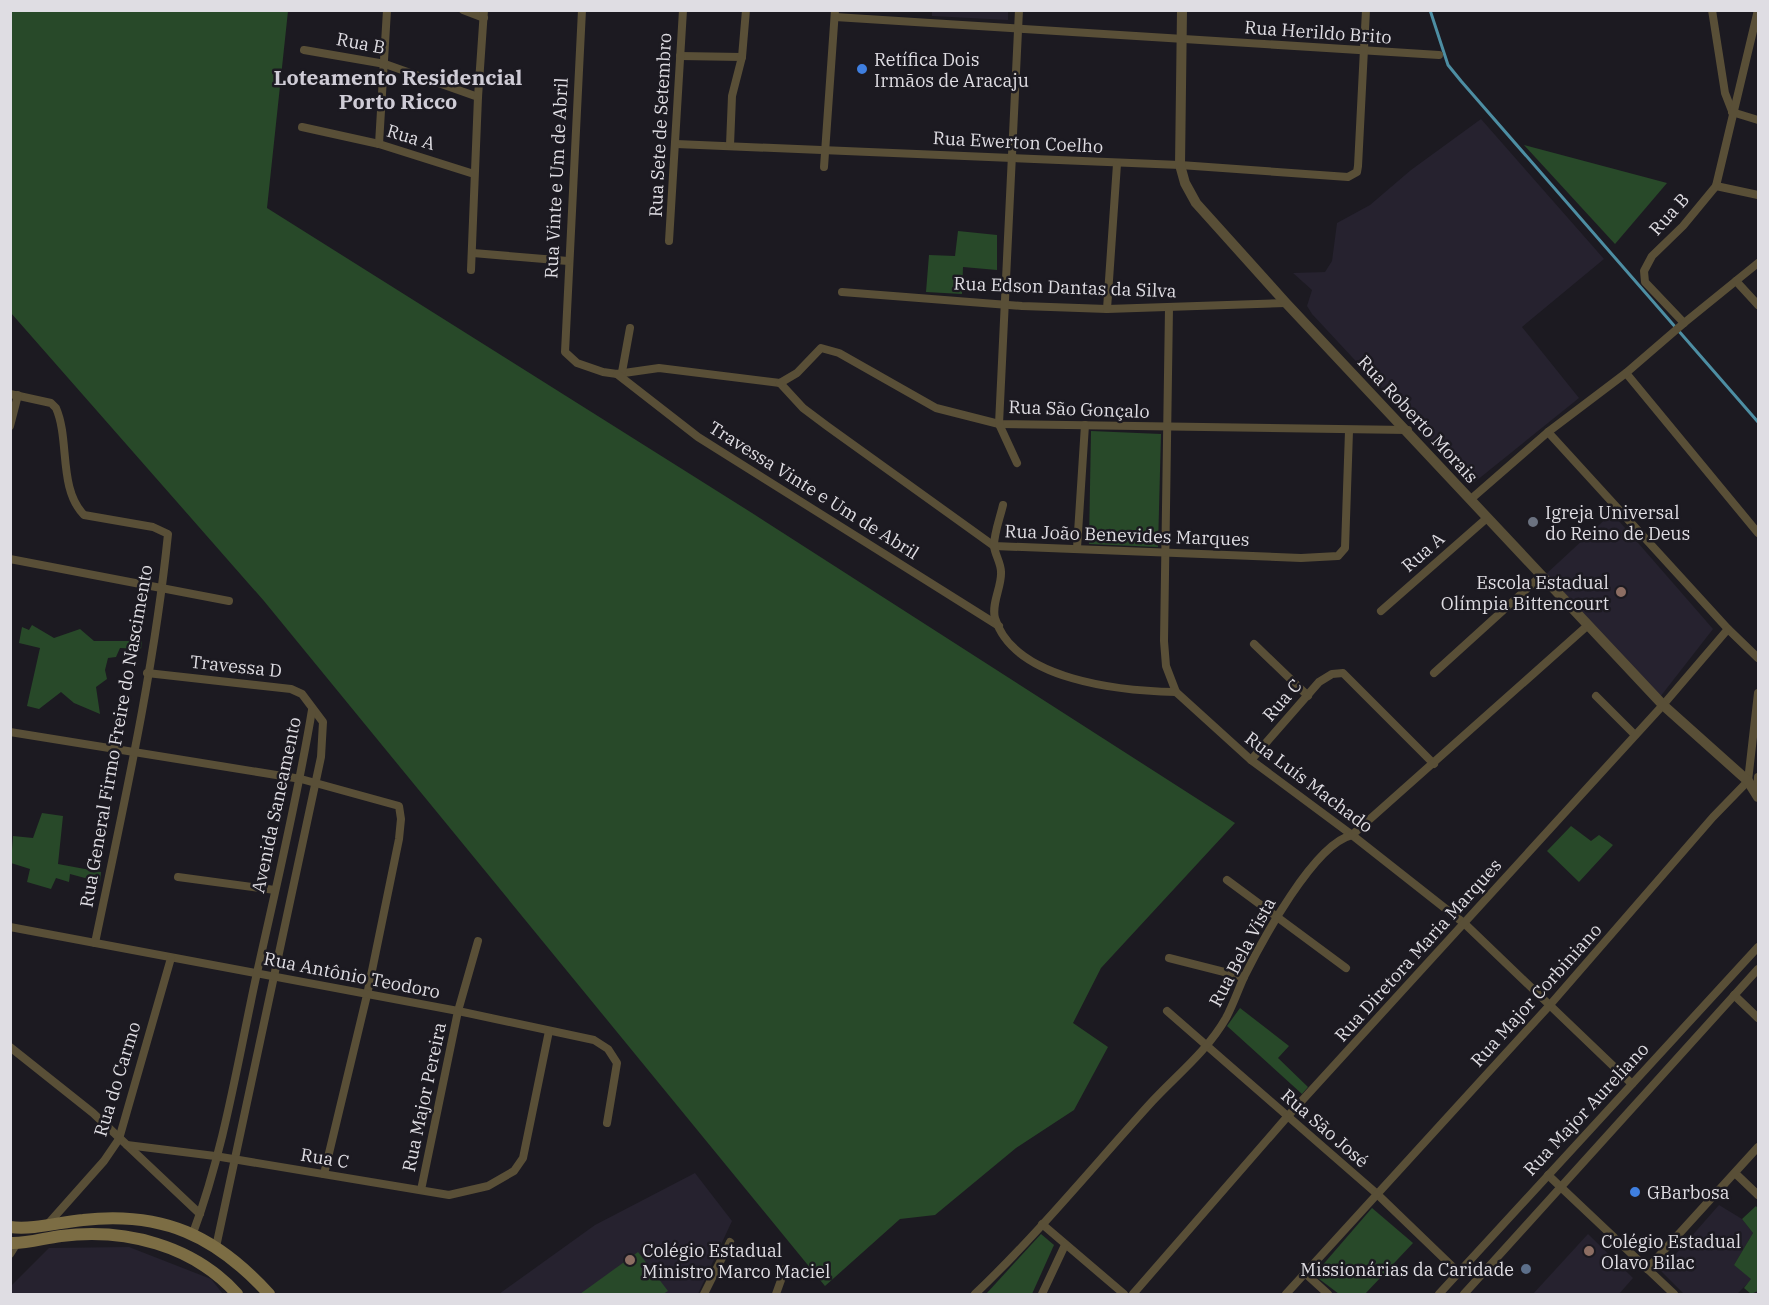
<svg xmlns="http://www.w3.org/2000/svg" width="1769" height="1305" viewBox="0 0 1769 1305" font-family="'IBM Plex Serif',serif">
<rect width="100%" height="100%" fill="#1c1a21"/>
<!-- built -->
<g fill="#26222f">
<path d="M932,11H1008V20L932,16Z"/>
<path d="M1481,119L1604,259L1522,327L1579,398L1471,485L1312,314L1307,306L1312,290L1293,273L1325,272L1332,261L1337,223L1370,205L1411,170Z"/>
<path d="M1612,513L1713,629L1660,697L1545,575Z"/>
<path d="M695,1173L732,1221L698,1294H499L595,1225Z"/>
<path d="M1719,1205L1742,1219L1753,1233L1734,1265L1752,1279L1737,1294H1684L1661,1271Z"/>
<path d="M1588,1234L1633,1278L1619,1294H1533Z"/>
<path d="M129,1247L211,1279L223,1294H11L12,1285L49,1248Z"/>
</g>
<!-- green -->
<g fill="#284929">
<path d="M13,11H288L267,208L752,513L1235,823L1101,968L1073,1023L1108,1047L1074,1110L1016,1148L935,1215L900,1219L825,1286L264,601L11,313L10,13Z"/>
<path d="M1524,145L1667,183L1615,244Z"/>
<path d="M958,231L997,235V270L963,267L962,294L926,292L929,255L955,256Z"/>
<path d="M1091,431L1161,434L1158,547L1089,544Z"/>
<path d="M32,625L54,638L80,629L94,641H142L141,649L120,648L116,657L108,658L105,670L107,679L96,687L100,714L74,703L61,692L39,709L27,706L40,648L19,643L22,627L29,630Z"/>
<path d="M42,813L63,816L58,864L101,872L100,882L70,874L69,882L56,878L51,889L27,882L30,869L11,863L13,836L33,838Z"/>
<path d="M1571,826L1591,841L1599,835L1613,845L1579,882L1547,851Z"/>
<path d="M1240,1008L1289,1046L1278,1058L1308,1087L1302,1094L1227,1026Z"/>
<path d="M1756,1206L1758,1209V1291L1751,1294L1744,1288L1751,1279L1734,1265L1753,1233L1742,1219Z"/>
<path d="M1372,1208L1413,1243L1365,1294H1339L1314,1275Z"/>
<path d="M1041,1234L1054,1245L1032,1294H986Z"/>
<path d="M638,1252L668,1291L663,1294H580Z"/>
</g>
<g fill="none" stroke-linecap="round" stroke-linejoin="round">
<!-- stream -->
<path stroke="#4d8ea3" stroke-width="3" d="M1430,10L1448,65L1461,81L1758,422"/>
<!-- minor -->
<g stroke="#594f37" stroke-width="8">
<path d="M463,10L484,18"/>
<path d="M582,10L565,352L577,363L603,372L617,374L659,368L780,383"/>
<path d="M1712,10L1725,93L1732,111"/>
<path d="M835,17L1439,55"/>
<path d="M304,50L385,64L478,97"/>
<path d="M680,56L742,57"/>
<path d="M1732,112L1758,120"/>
<path d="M302,127L379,144L474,174"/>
<path d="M379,144L387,10"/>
<path d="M676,144L1180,165L1348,177L1357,172L1358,166L1366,10"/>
<path d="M730,145L732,96L742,57L746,10"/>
<path d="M824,167L835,10"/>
<path d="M1716,186L1758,195"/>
<path d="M669,241L683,10"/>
<path d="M473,253L568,261"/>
<path d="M471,270L478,97L484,10"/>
<path d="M1736,281L1758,305"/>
<path d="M842,292L1022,306L1107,309L1286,303"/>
<path d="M1169,308L1164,641L1166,666L1176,692"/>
<path d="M1107,309L1117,164"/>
<path d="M1684,323L1645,282L1644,271L1652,256L1683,226L1716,186L1758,10"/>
<path d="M622,372L630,328"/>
<path d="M1626,373L1758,533"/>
<path d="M617,374L698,437L999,626"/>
<path d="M780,383L803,408L827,426L994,546L1301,558L1338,556L1345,548L1349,431"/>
<path d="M780,383L797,373L821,348L839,353L936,408L999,424L1408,430"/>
<path d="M10,394L51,403L56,408C70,440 58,488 84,515L153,527L168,534C154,672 123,808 95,943"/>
<path d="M10,426L18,395"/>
<path d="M1548,432L1728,629L1758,658"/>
<path d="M1017,463L999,424L1019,10"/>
<path d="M1471,499L1548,432L1626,373L1684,323L1758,263"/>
<path d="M1003,505C1000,518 994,533 994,546C995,555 1001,563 1001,572C1002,586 991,604 995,618C1014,681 1122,691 1176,692L1251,760L1352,835L1465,924L1632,1084"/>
<path d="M1077,548L1085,425"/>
<path d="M10,559L229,601"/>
<path d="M1381,611L1487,518"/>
<path d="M1254,644L1308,696"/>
<path d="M147,673L291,689L302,694L323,722L321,757L216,1247"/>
<path d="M1434,673L1541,576"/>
<path d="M1596,696L1635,735"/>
<path d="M10,732L301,779L399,806L401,819L399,839L367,995L324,1174"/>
<path d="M1251,760L1319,682L1332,674L1343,673L1434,764"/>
<path d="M1757,794L1758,777"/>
<path d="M178,877L275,890"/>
<path d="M1227,880L1346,968"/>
<path d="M10,927L458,1011L594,1040L608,1049L617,1063L607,1123"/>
<path d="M1169,958L1244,977"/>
<path d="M1734,995L1758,1018"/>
<path d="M1167,1011L1376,1193L1459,1273"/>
<path d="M10,1047L93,1113L200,1214"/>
<path d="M127,1145L215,1156L449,1195L488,1186L514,1171L523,1158L549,1031"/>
<path d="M1735,1173L1758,1195"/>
<path d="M1548,1175L1674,1294"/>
<path d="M421,1190L458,1011L478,941"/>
<path d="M48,1224L104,1161L119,1139L171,958"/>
<path d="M1042,1224L1124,1294"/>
<path d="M193,1233C223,1153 237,1066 255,982C275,891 297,801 312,710"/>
<path d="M10,1254L17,1243"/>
<path d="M1647,1269L1758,1147"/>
<path d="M1306,1274L1328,1294"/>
<path d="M704,1294L730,1242"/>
<path d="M776,1294L785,1269"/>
<path d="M975,1294C1036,1236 1091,1169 1148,1106C1174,1077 1206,1053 1226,1018C1233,1005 1238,990 1244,977C1262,941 1314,844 1352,835L1587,626"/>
<path d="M1042,1294L1065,1245"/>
<path d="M1133,1294L1287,1117L1663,705L1728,629"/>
<path d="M1286,1294L1549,1006L1713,817L1748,781L1758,693"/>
<path d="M1439,1294L1758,947"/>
<path d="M1464,1294L1758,969"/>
</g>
<!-- tertiary -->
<path stroke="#594f37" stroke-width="10" d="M1182,10L1180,165L1185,183L1196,203L1286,303L1663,705L1748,781L1758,797"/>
<!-- secondary -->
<g stroke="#7c6d44" stroke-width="12">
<path d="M10,1227C34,1230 60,1222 83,1220C163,1211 216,1236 269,1294"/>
<path d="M10,1243C27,1244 44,1238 61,1236C125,1228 193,1245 237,1294"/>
</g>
</g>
<!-- markers -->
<g fill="#3f7fe0" stroke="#1c1a21" stroke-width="2">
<circle cx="862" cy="69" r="6"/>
<circle cx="1635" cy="1192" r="6"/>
</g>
<circle fill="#6b7280" stroke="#1c1a21" stroke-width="2" cx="1533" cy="522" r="6"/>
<g fill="#8d6e63" stroke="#1c1a21" stroke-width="2">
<circle cx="1621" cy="592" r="6"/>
<circle cx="1589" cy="1251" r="6"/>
<circle cx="630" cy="1260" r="6"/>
</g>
<circle fill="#5c6f8a" stroke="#1c1a21" stroke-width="2" cx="1526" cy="1269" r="6"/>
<g text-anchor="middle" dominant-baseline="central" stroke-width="5" stroke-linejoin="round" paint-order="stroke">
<!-- street labels -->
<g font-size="18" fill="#dfdde3" stroke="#1c1a21">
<text transform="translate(1318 32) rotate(4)">Rua Herildo Brito</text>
<text transform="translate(361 43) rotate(11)">Rua B</text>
<text transform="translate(660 125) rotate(-87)">Rua Sete de Setembro</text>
<text transform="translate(411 137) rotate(17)">Rua A</text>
<text transform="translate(1018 142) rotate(3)">Rua Ewerton Coelho</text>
<text transform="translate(556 178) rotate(-87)">Rua Vinte e Um de Abril</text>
<text transform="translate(1669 214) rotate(-48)">Rua B</text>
<text transform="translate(1065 287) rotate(2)">Rua Edson Dantas da Silva</text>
<text transform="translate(1079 409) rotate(2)">Rua São Gonçalo</text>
<text transform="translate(1418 419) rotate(47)">Rua Roberto Morais</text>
<text transform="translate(814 490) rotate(32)">Travessa Vinte e Um de Abril</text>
<text transform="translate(1127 535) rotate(2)">Rua João Benevides Marques</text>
<text transform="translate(1423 552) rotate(-41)">Rua A</text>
<text transform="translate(236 666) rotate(6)">Travessa D</text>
<text transform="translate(1282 700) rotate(-49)">Rua C</text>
<text transform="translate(116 736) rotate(-80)">Rua General Firmo Freire do Nascimento</text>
<text transform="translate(1309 782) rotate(37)">Rua Luís Machado</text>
<text transform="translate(276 805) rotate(-78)">Avenida Saneamento</text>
<text transform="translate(1418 950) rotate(-48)">Rua Diretora Maria Marques</text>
<text transform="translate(1242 952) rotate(-62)">Rua Bela Vista</text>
<text transform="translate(352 975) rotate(11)">Rua Antônio Teodoro</text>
<text transform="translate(1536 995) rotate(-48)">Rua Major Corbiniano</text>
<text transform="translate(117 1079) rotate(-73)">Rua do Carmo</text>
<text transform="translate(424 1097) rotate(-78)">Rua Major Pereira</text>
<text transform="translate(1586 1109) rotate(-47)">Rua Major Aureliano</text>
<text transform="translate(1325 1128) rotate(41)">Rua São José</text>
<text transform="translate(325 1158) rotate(9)">Rua C</text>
</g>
<!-- poi labels -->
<g font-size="18" fill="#dfdde3" stroke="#1c1a21" text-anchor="start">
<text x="874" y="59">Retífica Dois<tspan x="874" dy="21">Irmãos de Aracaju</tspan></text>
<text x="1545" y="512">Igreja Universal<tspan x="1545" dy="21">do Reino de Deus</tspan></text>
<text x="1609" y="582" text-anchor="end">Escola Estadual<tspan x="1609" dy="21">Olímpia Bittencourt</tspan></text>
<text x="1647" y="1192">GBarbosa</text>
<text x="1601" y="1241">Colégio Estadual<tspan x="1601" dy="21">Olavo Bilac</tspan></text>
<text x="642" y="1250">Colégio Estadual<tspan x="642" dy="21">Ministro Marco Maciel</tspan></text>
<text x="1514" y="1269" text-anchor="end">Missionárias da Caridade</text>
</g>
<!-- quarter labels -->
<g font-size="21" font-weight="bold" fill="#cfccd6" stroke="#1c1a21">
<text x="398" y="77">Loteamento Residencial<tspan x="398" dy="24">Porto Ricco</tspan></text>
</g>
</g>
<!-- border -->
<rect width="1769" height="1305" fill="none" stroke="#dfdde3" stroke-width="24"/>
</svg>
